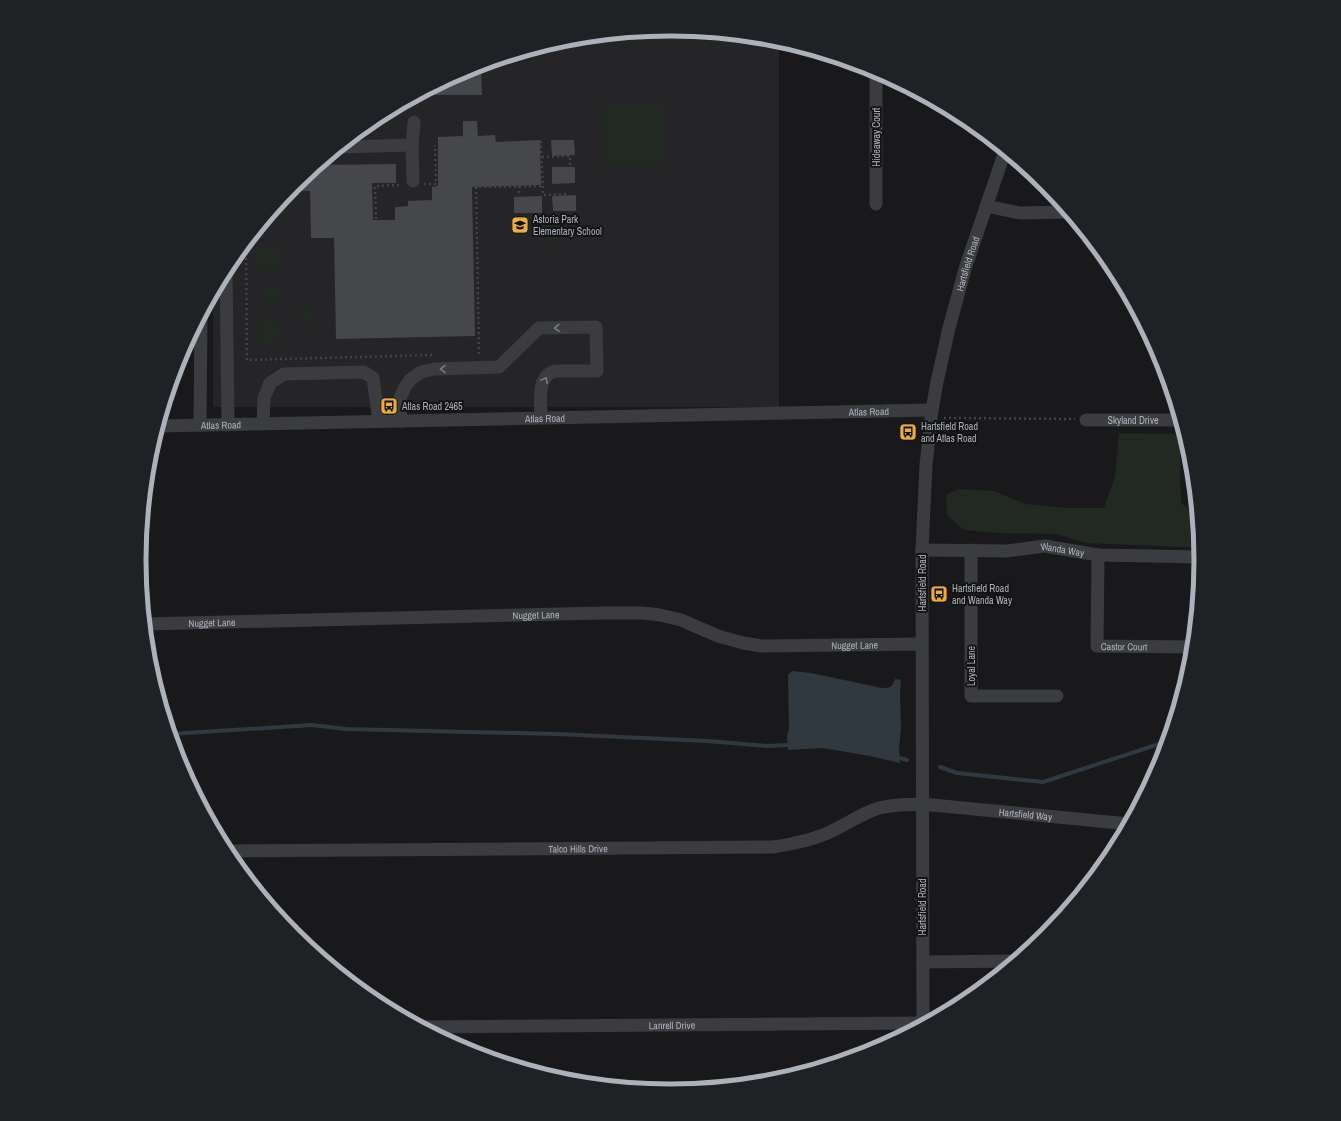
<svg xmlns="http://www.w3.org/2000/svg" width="1341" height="1121" viewBox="0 0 1341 1121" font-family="'Archivo Narrow',sans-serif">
<rect width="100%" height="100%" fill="#19191b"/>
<!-- built -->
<path fill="#252528" d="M671,29L779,41V407H213V294L229,265L295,185L375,118L467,69L567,39Z"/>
<!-- green -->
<g fill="#212922">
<path d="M603,105H665L666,166L604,167Z"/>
<path d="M288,193L289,212L272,213Z"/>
<path d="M542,225L550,226L560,232C560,233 561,238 560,239C558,245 548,246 544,241C541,237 541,233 540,228Z"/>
<path d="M255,247H280V270L255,269Z"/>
<path d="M268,287H276L283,293V297L277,301L265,300C262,296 263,289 268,287Z"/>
<circle cx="307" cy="314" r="9"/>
<path d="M271,317C280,321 281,329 281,339L276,344L262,343L258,340C258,329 259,319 271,317Z"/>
<path d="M1119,433L1180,434L1181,503L1198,515L1201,548L1085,543L1056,534L996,533L964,530L947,515L946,495L958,489L994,491L1025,504L1068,508H1104L1115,476Z"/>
</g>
<!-- water -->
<path fill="#30393f" d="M792,671L811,673L882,688C890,688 893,687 895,679L901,680L900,695L901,728L899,749L900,763L870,756L823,748L788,750L787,735L789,730L788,675Z"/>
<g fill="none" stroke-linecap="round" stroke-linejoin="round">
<!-- stream -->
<g stroke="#30393f" stroke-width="4">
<path d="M170,734L312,725L346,729L557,734L707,741L768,746L787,745"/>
<path d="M900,758L907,760"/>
<path d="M940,767L957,773L1043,782L1168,741"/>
</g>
</g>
<!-- building -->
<g fill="#46474b">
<path d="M481,65L482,95H435V87L467,69Z"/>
<path d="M463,121H477L478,136L495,135L496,142L540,140L541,185L472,187L475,336L336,339L334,238H311L310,191H298V182L318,165L396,164V183H372L373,220H395V207L408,206V201L432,200V187L438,186V137L463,136Z"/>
<path d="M551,140H574L575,155L552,156Z"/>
<path d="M552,167H575V183L552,184Z"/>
<path d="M576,195V211H553L552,196Z"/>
<path d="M542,196V213H514V197Z"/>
</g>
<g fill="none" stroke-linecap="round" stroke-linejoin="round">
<!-- path -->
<g stroke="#414347" stroke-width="2.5" stroke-dasharray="2 3" stroke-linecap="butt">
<path d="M541,141L543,195L569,194"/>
<path d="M542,157L570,156V165"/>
<path d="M424,184H436L435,145"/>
<path d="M519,186V196"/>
<path d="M376,219L375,186L401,185"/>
<path d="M246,243L247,360L433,355"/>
<path d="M479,354L476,187L543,186"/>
<path d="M944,418L1075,419"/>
</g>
<!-- minor -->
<g stroke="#3b3c40" stroke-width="13">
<path d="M876,70V204"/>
<path d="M340,147L412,145"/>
<path d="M413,181L412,145L414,122"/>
<path d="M986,206L1020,213L1069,212"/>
<path d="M226,270L228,425"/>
<path id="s1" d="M1086,420H1181"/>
<path d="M401,421L400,398L405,387L410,380L421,372L434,369L499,367L539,328L596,327L597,371H555C536,376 541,402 541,418"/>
<path d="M263,424L264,398L270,383L284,374L364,372L373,378L379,421"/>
<path d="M200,425L201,317"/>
<path id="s2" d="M158,426L932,410"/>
<path id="s3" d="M922,550L1007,551L1045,546L1098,555L1202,557"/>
<path d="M971,550V696H1057"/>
<path id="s4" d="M1098,555L1097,646L1193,647"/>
<path id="s5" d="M145,624L602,613H643L660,615L681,620L718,636L743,643L762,646L922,644"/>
<path id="s6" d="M226,851L773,847C793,844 814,840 832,831C847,824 861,814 876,809C891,804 907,805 922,804L1129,824"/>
<path d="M923,962L1016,961"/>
<path id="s7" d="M923,1025L922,550L926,465L932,410L937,382L949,328L965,269L1005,151"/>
<path id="s8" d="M422,1027L923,1023"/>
</g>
</g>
<!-- one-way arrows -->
<defs><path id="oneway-chevron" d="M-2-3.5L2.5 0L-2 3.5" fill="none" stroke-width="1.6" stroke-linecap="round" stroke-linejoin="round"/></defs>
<g stroke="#797c83">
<use href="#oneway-chevron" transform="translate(557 328) rotate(178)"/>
<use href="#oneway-chevron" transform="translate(443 369) rotate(179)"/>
<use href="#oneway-chevron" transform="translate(545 380) rotate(-62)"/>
</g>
<!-- icons -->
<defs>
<g id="school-square" transform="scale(0.9)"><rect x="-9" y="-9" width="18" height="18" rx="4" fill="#ebad42" stroke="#141417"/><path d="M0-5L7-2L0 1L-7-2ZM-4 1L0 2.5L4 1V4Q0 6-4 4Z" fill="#111"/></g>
<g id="bus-square" transform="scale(0.9)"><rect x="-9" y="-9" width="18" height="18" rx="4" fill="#ebad42" stroke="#141417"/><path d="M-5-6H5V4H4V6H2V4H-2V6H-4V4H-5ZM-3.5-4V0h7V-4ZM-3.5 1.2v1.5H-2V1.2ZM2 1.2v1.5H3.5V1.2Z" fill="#111"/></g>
</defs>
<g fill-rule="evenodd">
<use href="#school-square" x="520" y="225"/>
<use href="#bus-square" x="389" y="406"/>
<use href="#bus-square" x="908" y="432"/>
<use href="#bus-square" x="939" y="594"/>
</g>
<g text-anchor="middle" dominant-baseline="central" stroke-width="4" stroke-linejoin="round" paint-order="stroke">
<!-- street labels -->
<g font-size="10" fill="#acb1ba" stroke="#141417">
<text transform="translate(876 137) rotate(-90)">Hideaway Court</text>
<text stroke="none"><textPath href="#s7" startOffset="766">Hartsfield Road</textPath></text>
<text stroke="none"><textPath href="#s2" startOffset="711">Atlas Road</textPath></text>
<text stroke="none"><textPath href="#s2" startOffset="387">Atlas Road</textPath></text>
<text stroke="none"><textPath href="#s1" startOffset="47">Skyland Drive</textPath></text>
<text stroke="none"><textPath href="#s2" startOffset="63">Atlas Road</textPath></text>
<text stroke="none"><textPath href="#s3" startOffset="141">Wanda Way</textPath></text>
<text transform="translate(922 583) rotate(-90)">Hartsfield Road</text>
<text stroke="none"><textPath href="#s5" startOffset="391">Nugget Lane</textPath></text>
<text stroke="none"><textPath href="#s5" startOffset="67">Nugget Lane</textPath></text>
<text stroke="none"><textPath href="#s5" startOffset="715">Nugget Lane</textPath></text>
<text stroke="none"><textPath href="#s4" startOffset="118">Castor Court</textPath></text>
<text transform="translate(971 666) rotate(-90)">Loyal Lane</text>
<text stroke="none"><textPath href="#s6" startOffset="808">Hartsfield Way</textPath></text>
<text stroke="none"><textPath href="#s6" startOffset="352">Talco Hills Drive</textPath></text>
<text transform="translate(922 907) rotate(-90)">Hartsfield Road</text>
<text stroke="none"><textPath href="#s8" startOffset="250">Lanrell Drive</textPath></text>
</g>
<!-- poi labels -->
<g font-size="10" fill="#acb1ba" stroke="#141417" text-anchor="start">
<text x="533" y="219">Astoria Park<tspan x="533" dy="12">Elementary School</tspan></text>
<text x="402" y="406">Atlas Road 2465</text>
<text x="921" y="426">Hartsfield Road<tspan x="921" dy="12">and Atlas Road</tspan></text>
<text x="952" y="588">Hartsfield Road<tspan x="952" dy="12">and Wanda Way</tspan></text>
</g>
</g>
<!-- crop -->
<path d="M0 0H1341V1121H0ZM146 560a524 524 0 1 1 1048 0a524 524 0 1 1-1048 0Z" fill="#202124" fill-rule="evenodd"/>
<path fill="none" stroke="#acb1ba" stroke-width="5" d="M146 560a524 524 0 1 1 1048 0a524 524 0 1 1-1048 0Z"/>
</svg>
